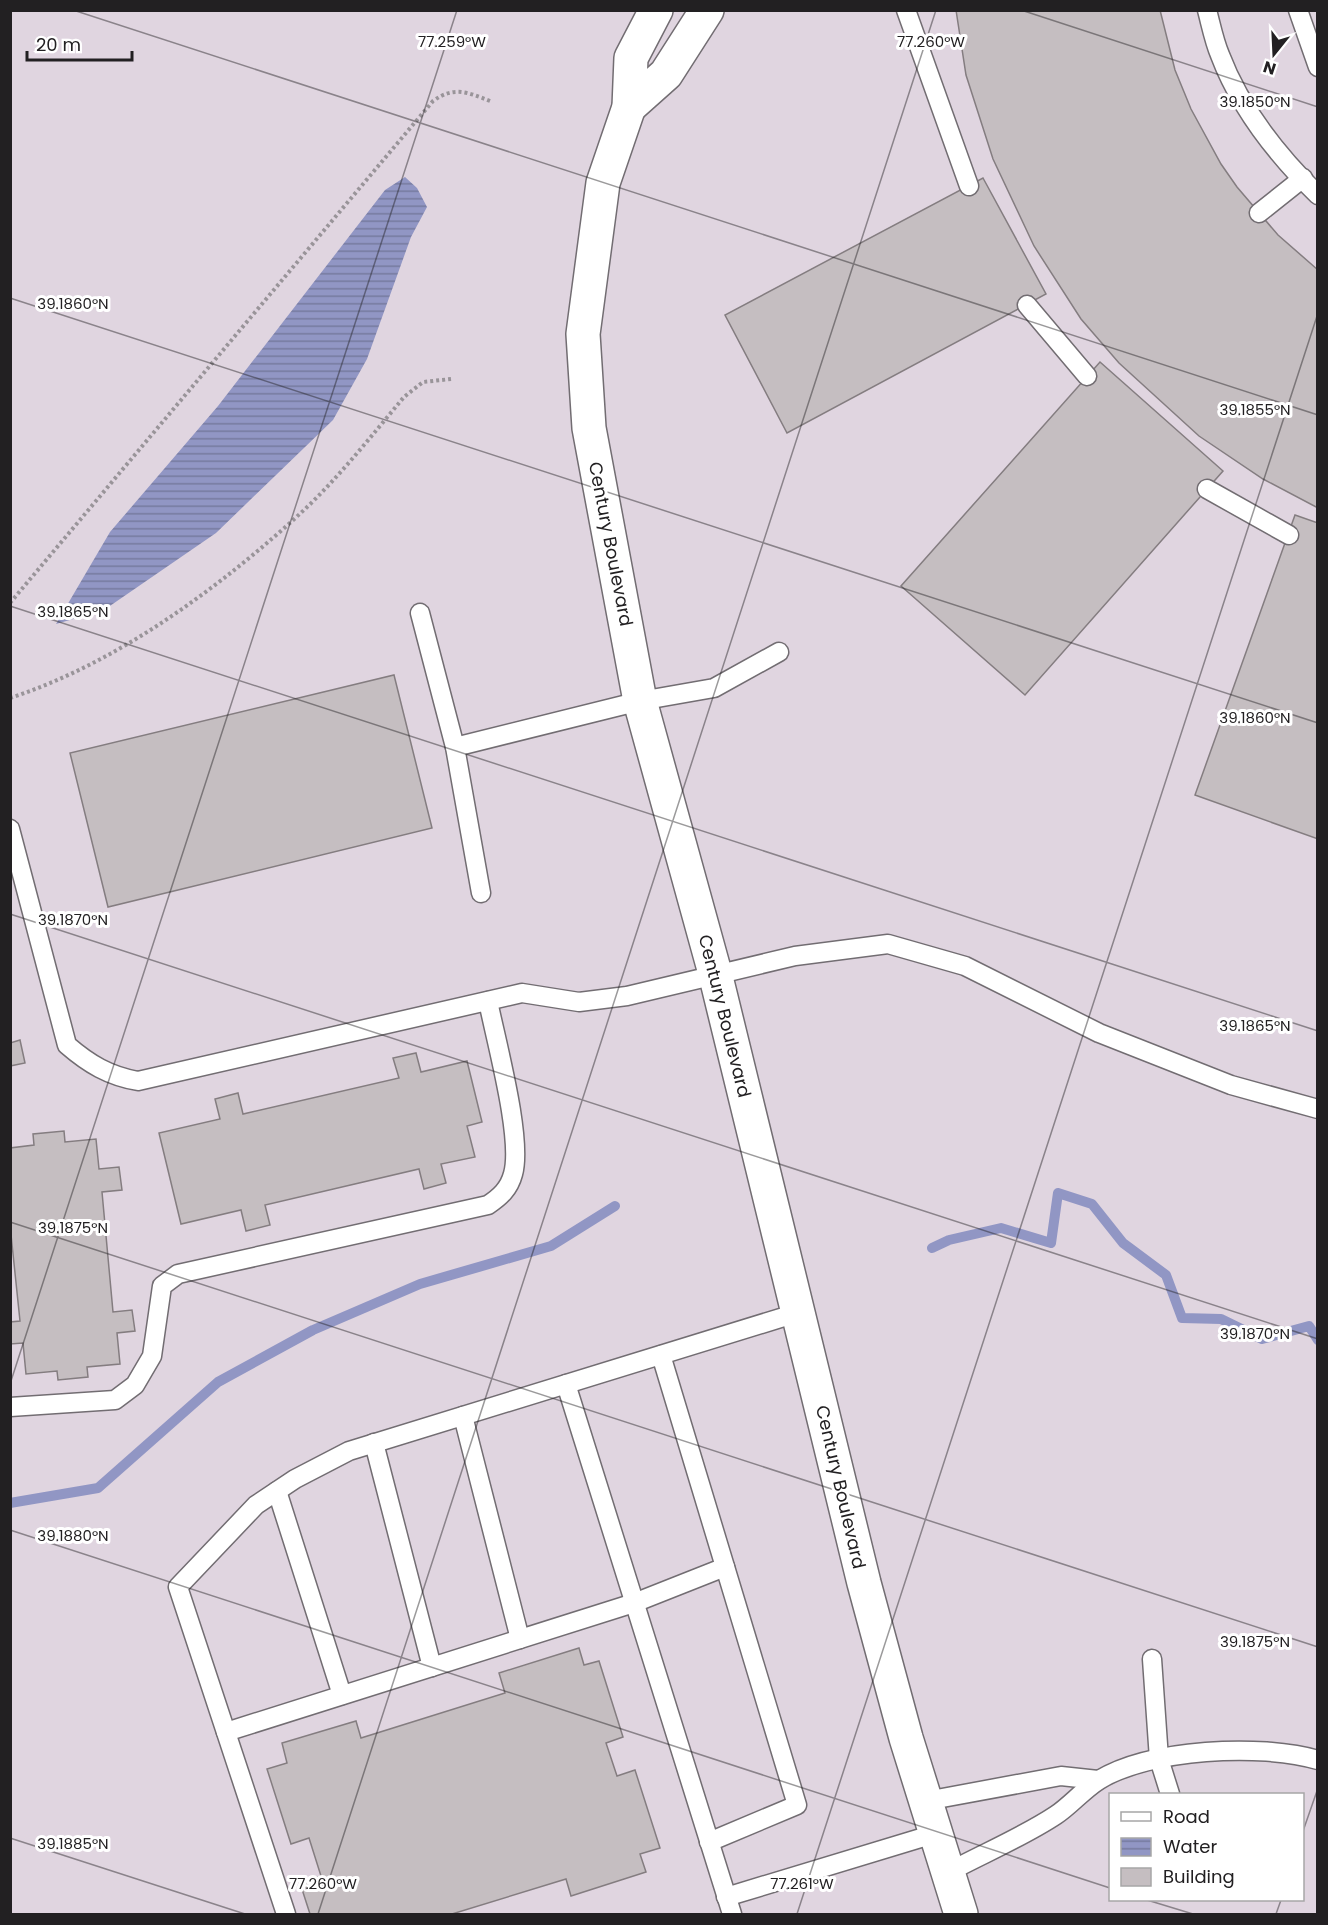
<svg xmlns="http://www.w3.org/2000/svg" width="1328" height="1925" viewBox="0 0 1328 1925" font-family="Poppins,sans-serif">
<defs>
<pattern id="water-rules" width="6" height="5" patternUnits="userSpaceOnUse" patternTransform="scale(1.5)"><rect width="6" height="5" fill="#9196c4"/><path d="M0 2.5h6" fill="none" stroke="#767a9f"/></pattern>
</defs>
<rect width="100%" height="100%" fill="#eae4ea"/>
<!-- built -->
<path fill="#e0d5e0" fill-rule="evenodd" d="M11,11H1317V1914H11ZM1110,1794H1302V1900H1110Z"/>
<!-- water -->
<path fill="url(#water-rules)" d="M405,177L417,188L427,207L411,237L367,359L333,420L216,533L104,610L56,624L110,532L218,406L385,190Z"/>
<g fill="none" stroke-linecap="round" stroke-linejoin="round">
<!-- stream -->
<g stroke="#9196c4" stroke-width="10">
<path d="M932,1248L949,1240L1001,1228L1051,1243L1058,1193L1092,1204L1123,1243L1166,1275L1182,1318L1221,1319L1262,1339L1309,1326L1318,1340"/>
<path d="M10,1503L98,1488L218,1382L313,1330L420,1284L551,1246L615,1206"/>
</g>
</g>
<!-- building -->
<g fill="#c5bec1" stroke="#847d80" stroke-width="1.5">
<path d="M956,10H1160L1175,70L1191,109L1221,164L1237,187L1278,235L1318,270V508L1263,479L1199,436L1119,363L1081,319L1034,246L993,159L966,75Z"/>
<path d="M983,178L1046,294L787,433L725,315Z"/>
<path d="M1100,362L1223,471L1025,695L901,586Z"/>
<path d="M1295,515L1318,523V839L1195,795Z"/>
<path d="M394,675L432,828L108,907L70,753Z"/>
<path d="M20,1040L25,1063L10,1066V1043Z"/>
<path d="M416,1053L421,1072L467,1061L482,1122L467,1126L475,1157L441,1164L446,1183L424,1189L419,1169L265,1205L270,1225L246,1231L241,1210L181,1224L159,1133L220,1119L215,1099L238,1093L243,1114L399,1078L393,1058Z"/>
<path d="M64,1131L65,1142L96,1139L99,1169L119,1167L122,1190L102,1192L113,1312L132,1310L135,1331L117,1333L120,1364L87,1367L88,1377L58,1380L57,1371L26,1374L23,1343L10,1344V1322L20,1321L10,1225V1148L34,1145L33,1134Z"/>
<path d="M579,1648L584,1665L599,1661L623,1737L606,1743L617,1776L635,1770L660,1848L640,1854L646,1872L571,1896L566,1879L452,1914H310L300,1883L321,1876L309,1838L291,1844L267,1769L287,1763L282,1743L356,1721L361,1738L505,1693L499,1673Z"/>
</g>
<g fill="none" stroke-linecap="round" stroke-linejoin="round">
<!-- service casing -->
<g stroke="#726d72" stroke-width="21">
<g id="service">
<path d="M906,10L969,186"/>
<path d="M1207,10C1211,25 1214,41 1220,55C1240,108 1278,156 1318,195"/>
<path d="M1298,10L1318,67"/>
<path d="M1259,213L1303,178"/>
<path d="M1027,305L1087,376"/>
<path d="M1207,489L1289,535"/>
<path d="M420,613L455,747L481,893"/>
<path d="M455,747L640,701L714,688L779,652"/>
<path d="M10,829L67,1045C89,1064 109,1076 138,1081L522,993L579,1002L627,996L795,956L888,944L965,966L1099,1033L1231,1085L1318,1109"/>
<path d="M661,1355L797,1805L709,1842"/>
<path d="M566,1384L732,1914"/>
<path d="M10,1407L115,1400L135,1385L152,1356L162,1286L178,1274L488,1205C500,1197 509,1189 513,1174C523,1139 496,1041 488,1001"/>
<path d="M463,1416L520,1639"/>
<path d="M374,1443L432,1667"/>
<path d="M277,1491L342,1695"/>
<path d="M1152,1659L1159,1759L1170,1794"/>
<path d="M226,1732L634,1603L725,1567"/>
<path d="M926,1801L1061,1776L1098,1780"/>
<path d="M947,1873C982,1854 1023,1837 1056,1815C1071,1805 1083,1790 1099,1780C1150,1749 1260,1743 1318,1760"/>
<path d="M726,1897L934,1834"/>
<path d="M286,1914L178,1587L256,1505L295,1479L349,1451L800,1312"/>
</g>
</g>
<!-- tertiary casing -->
<g stroke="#726d72" stroke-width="36">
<g id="tertiary">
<path d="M656,10L631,58L629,107L603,183L583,334L589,428L640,701L715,973L864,1583L906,1738L961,1914"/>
<path d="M629,107L666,74L707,10"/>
</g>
</g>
<!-- path -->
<g stroke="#999499" stroke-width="4" stroke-dasharray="3 3" stroke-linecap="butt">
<path d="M10,603L433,101C454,86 467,92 490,101"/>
<path d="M10,698C118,663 222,586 304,510C339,477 373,434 404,397L423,382L451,379"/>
</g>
<!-- service -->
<use href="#service" stroke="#fff" stroke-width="18"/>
<!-- tertiary -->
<use href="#tertiary" stroke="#fff" stroke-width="33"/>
</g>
<!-- ticks -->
<path fill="none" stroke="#222022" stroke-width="1.5" stroke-opacity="0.45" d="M73,10L1318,415M1021,10L1318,107M10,298L1318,723M10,606L1318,1031M10,914L1318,1339M10,1222L1318,1647M10,1384L457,10M10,1530L1110,1888M1302,1834L1318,1788M10,1838L245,1914M1147,1900L1193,1914M318,1914L936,10M797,1914L1318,313M1276,1914L1281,1900"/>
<g text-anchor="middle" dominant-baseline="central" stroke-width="6" stroke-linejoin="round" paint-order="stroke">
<!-- street labels -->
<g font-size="18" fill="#222022" stroke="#fff">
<text transform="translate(611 544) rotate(79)">Century Boulevard</text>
<text transform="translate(725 1016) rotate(76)">Century Boulevard</text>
<text transform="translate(841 1487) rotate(77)">Century Boulevard</text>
</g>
</g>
<g font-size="15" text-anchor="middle" fill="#222022" stroke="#fff" stroke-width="6" stroke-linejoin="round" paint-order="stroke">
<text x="452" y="47">77.259°W</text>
<text x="931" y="47">77.260°W</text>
<text x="1255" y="107">39.1850°N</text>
<text x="73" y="309">39.1860°N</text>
<text x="1255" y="415">39.1855°N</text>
<text x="73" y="617">39.1865°N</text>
<text x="1255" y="723">39.1860°N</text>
<text x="73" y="925">39.1870°N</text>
<text x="1255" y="1031">39.1865°N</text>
<text x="73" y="1233">39.1875°N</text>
<text x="1255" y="1339">39.1870°N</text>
<text x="73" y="1541">39.1880°N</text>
<text x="1255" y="1647">39.1875°N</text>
<text x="73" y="1849">39.1885°N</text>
<text x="323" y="1889">77.260°W</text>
<text x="802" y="1889">77.261°W</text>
</g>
<!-- border -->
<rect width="1328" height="1925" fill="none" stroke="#222022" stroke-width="24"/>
<!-- legend -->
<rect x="1109" y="1793" width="195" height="108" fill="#ffffff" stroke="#a7a6a7" stroke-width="1.5"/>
<rect x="1121" y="1812" width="30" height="9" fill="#ffffff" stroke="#a7a6a7" stroke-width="1.5"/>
<text x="1163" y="1823" font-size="18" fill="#222022">Road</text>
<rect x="1121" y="1838" width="30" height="18" fill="url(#water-rules)" stroke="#a7a6a7" stroke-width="1.5"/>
<text x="1163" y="1853" font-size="18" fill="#222022">Water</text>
<rect x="1121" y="1868" width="30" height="18" fill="#c5bec1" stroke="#a7a6a7" stroke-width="1.5"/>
<text x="1163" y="1883" font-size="18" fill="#222022">Building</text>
<!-- north arrow -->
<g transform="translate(1274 54) rotate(198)" stroke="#ffffff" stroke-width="4.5" paint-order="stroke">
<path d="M0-4.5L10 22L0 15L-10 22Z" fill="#222022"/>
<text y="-9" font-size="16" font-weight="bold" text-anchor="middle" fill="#222022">N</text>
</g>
<!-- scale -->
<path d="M27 51v9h105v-9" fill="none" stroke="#222022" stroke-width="3"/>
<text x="36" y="51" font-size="18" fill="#222022" stroke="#ffffff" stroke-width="4.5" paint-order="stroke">20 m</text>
</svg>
